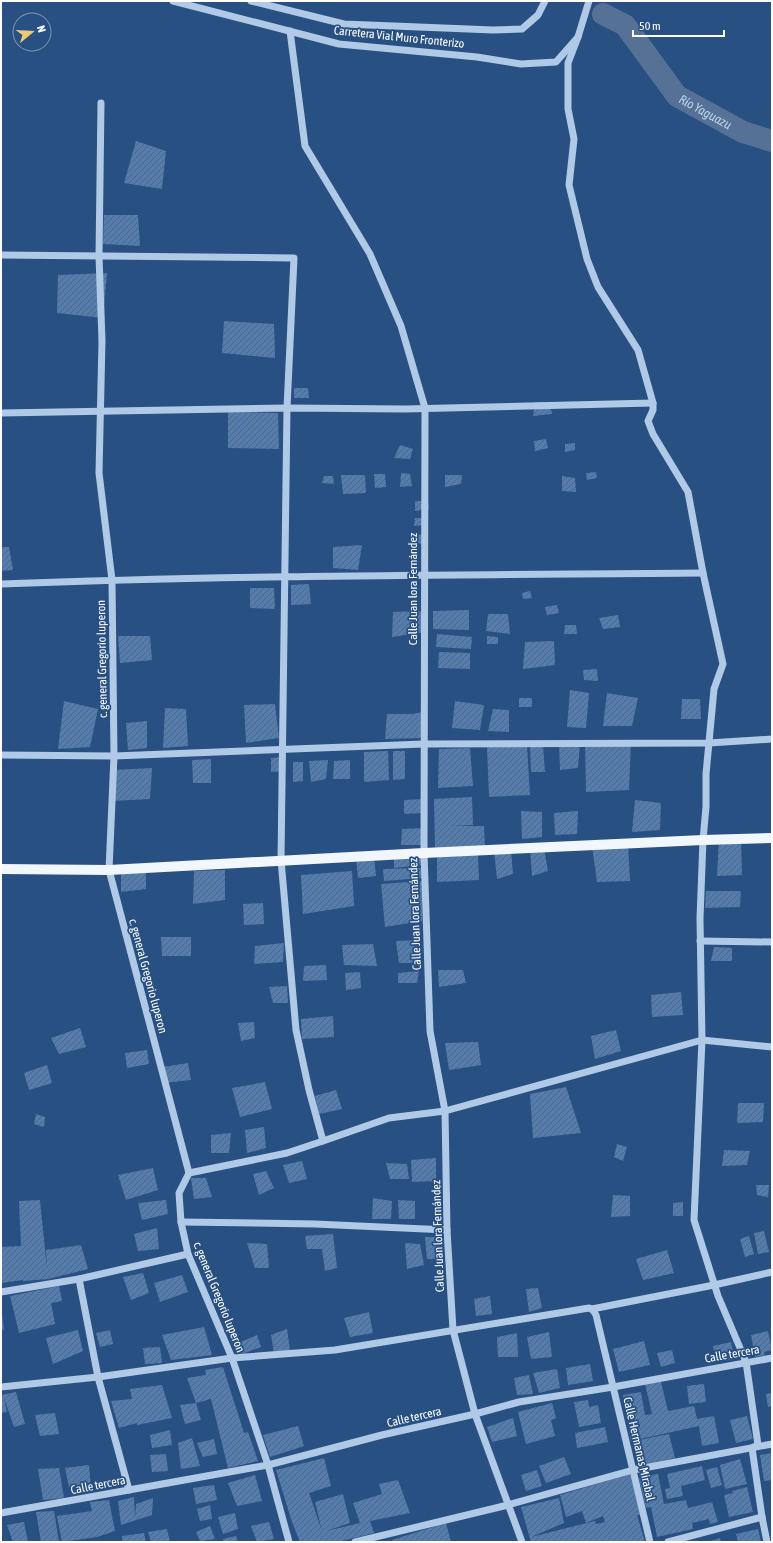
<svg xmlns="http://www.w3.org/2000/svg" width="773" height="1543" viewBox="0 0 773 1543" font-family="'Asap Condensed',sans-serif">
<defs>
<pattern id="building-hatch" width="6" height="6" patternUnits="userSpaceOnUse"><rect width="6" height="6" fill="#547cac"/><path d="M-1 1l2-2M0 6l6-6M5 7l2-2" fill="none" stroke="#506681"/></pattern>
</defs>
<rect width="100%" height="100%" fill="#285082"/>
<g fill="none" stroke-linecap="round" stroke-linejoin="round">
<!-- river -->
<path stroke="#557195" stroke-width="22" id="s1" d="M603,14L625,25L677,96L743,132L772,141"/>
</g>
<!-- building -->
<g fill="url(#building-hatch)">
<path d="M136,141L166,151L162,189L124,183Z"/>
<path d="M104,215H138L140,246L103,244Z"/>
<path d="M107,273L103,318L57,313L58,275Z"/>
<path d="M224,321L274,324L275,358L222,353Z"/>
<path d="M294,388H308L309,398H294Z"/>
<path d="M535,402L550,403L552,414L533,416Z"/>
<path d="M228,412L278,413L279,449L228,448Z"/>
<path d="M546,439L548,448L535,451L534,441Z"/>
<path d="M575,443V450L565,452V444Z"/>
<path d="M400,445L413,449L410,459L394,458Z"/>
<path d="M596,472L597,478L587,480L586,473Z"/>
<path d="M401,473L410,474L412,486L400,487Z"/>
<path d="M374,474H385L386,487L375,488Z"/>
<path d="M341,475H365L366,493L343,494Z"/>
<path d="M445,475H462L461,484L445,487Z"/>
<path d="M324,476H333L334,484L322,483Z"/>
<path d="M562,476L575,478L576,492L562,491Z"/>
<path d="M415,501H428L429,509L415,511Z"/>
<path d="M415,518H425L424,525L414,526Z"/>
<path d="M413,533L423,535V544L411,542Z"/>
<path d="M362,545L358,570L333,568V547Z"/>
<path d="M1,547H9L13,570L1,571Z"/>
<path d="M309,584L311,604L291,605V585Z"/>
<path d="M250,588H274L275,609L250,608Z"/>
<path d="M530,591L532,598L523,599L522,593Z"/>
<path d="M557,605L559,613L547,615L545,607Z"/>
<path d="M469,610V630L433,629V611Z"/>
<path d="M424,611L425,632L392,637L393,612Z"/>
<path d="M488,614H508L510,634L486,631Z"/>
<path d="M618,615L620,627L603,629L599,618Z"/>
<path d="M565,625H576L577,634H564Z"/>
<path d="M437,634L472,637L471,649L436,647Z"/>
<path d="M118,636H150L152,660L120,663Z"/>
<path d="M487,636L498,637V644H487Z"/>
<path d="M554,641L555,665L523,669L525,642Z"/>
<path d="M439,652L470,653V669L438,668Z"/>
<path d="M597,669L598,681L584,680L583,670Z"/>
<path d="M570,690L589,693L586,728L567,727Z"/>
<path d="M607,693L638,698L632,726H603Z"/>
<rect x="519" y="698" width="13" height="9"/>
<path d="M682,699H700L701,719H681Z"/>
<path d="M64,701L98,709L90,747L58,749Z"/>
<path d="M455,701L484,705L480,730L452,728Z"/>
<path d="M275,704L279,738L246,743L244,705Z"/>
<path d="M165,708L186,709L188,746L163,748Z"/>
<path d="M493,709L509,710V732L488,731Z"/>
<path d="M423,712V738L385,739L387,714H412Z"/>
<path d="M147,721V748L128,750L126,723Z"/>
<path d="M631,741L629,790L586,792L585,743Z"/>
<path d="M580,743L578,768L560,770L559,744Z"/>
<path d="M527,745L530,795L489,797L487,747Z"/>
<path d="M530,745H543L545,772H531Z"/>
<path d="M470,748L473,786L438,788L439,749Z"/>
<path d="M388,751L389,780L364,782V752Z"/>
<path d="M393,751H405V779L393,780Z"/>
<path d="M284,757V771L271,772V758Z"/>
<path d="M211,759V783H193L192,760Z"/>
<path d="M328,760L326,779L311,782L309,761Z"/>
<path d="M350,760V779H333L334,761Z"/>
<path d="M293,762H303V781L293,782Z"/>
<path d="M152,768L150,799L111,801L113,770Z"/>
<path d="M472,797L473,825L451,826H484L485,846L435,849L434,799Z"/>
<path d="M423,799L422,813L404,814V800Z"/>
<path d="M635,800L661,803L660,830L632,832Z"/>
<path d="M521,811L542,812V837L522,839Z"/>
<path d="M578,811L577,834L555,835L554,813Z"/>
<path d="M424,828V845H401L402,829Z"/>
<path d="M719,839L741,840L742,875L717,876Z"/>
<path d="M628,844L630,881L597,882L592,846Z"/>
<path d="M544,848L548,871L532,876L530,849Z"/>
<path d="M511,850L513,874L497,879L494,851Z"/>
<path d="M422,854V865L394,868V855Z"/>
<path d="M478,855L479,880L437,882V857Z"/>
<path d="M374,856L376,876L358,878L356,858Z"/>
<path d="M422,868L423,878L384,881L383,869Z"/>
<path d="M225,870V900L193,904L194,871Z"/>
<path d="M352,871L354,906L303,914L301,875Z"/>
<path d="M146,872V889L121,892V874Z"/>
<path d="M422,881V921L385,927L381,884Z"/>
<path d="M706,891H741L740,907L705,908Z"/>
<path d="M263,903L264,924L244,925L243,904Z"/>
<path d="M161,937H191V956H162Z"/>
<path d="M418,940L420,963H399L396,941Z"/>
<path d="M284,943L283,962L254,964L255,946Z"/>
<path d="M373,944L377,966L344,965L342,945Z"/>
<path d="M714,947L732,948V961H711Z"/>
<path d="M326,965L327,980L303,981L304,966Z"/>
<path d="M438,970H463L466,983L439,987Z"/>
<path d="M419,971L417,983H398V973Z"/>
<path d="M360,972L361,988L346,990L345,973Z"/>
<path d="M287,986L288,1003H273L269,987Z"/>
<path d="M681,992L683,1015L652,1017L651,995Z"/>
<path d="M333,1016L334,1037L302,1039L301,1019Z"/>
<path d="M254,1022L255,1038L241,1041L238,1023Z"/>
<path d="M80,1028L86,1047L59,1054L51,1038Z"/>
<path d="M616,1030L621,1051L595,1059L591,1036Z"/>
<path d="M478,1042L481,1065L449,1070L445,1043Z"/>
<path d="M147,1050L149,1064L127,1068L125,1053Z"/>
<path d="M188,1063L191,1080L164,1083L163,1067Z"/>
<path d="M47,1065L52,1083L29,1090L24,1073Z"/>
<path d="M265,1082L272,1109L240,1117L232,1088Z"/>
<path d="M566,1087L581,1133L533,1138L530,1094Z"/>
<path d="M336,1090L342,1109L319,1114L315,1096Z"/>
<path d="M738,1103H764L763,1122L737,1123Z"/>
<path d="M36,1114L45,1117L44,1127L34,1124Z"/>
<path d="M264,1127L266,1148L247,1153L245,1130Z"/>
<path d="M231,1133L229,1153H211V1135Z"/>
<path d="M617,1144L627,1147L623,1161L614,1157Z"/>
<path d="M724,1150L750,1151L747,1165L722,1166Z"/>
<path d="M436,1158V1181L412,1182L411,1160Z"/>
<path d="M302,1161L307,1179L289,1183L283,1165Z"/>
<path d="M386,1163L407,1164L409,1179H390Z"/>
<path d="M153,1168L158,1190L126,1200L118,1175Z"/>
<path d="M266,1171L274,1188L259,1195L253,1174Z"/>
<path d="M191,1178H206L212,1197L194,1199Z"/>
<path d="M756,1185H769L768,1197L757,1195Z"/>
<path d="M613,1195L630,1196V1216L611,1217Z"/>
<path d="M373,1198L392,1201L391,1219H372Z"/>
<path d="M40,1200L47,1269L46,1250L81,1245L88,1269L48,1279L23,1281V1280L1,1283V1247L21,1246L19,1201Z"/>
<path d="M166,1200L168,1214L142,1220L138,1203Z"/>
<path d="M398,1200L415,1201V1219H399Z"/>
<path d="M683,1202V1216H673V1203Z"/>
<path d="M157,1228L159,1249L138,1251L134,1234Z"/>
<path d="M764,1231L769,1252L758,1254L754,1233Z"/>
<path d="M333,1234L337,1268L325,1271L322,1249H307L305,1236Z"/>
<path d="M749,1236L754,1254L745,1257L740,1239Z"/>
<path d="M425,1237H440L442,1259H427Z"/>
<path d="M247,1243L267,1244L269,1268H255Z"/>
<path d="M405,1243L420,1244L424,1265L407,1269Z"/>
<path d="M667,1250L674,1273L643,1280L636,1259Z"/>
<path d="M143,1273L149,1293L131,1300L123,1277Z"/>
<path d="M182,1275L188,1292L160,1302L154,1283Z"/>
<path d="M59,1286L62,1301L51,1303L55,1324L19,1333L10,1296Z"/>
<path d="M538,1288L542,1308L529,1312L526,1289Z"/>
<path d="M490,1296L492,1314L476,1316L474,1299Z"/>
<path d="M1,1304L4,1330H1Z"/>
<path d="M369,1312L373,1333L350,1337L344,1318Z"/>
<path d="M204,1327L212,1355L171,1360L162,1335Z"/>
<path d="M287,1329L290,1350L274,1353L271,1335Z"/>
<path d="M78,1330L83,1351L53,1364L46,1338Z"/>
<path d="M110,1330L113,1344L100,1347L96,1333Z"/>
<path d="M768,1331L772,1350L764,1352L765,1355L755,1357L751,1335Z"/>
<path d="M549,1332L552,1357L531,1359L527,1337Z"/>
<path d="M517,1333L518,1357H498L497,1337Z"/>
<path d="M257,1335L261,1347L242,1354L238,1343Z"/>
<path d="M644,1341L650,1365L619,1372L613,1349Z"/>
<path d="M731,1342L734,1359L716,1362L713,1346Z"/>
<path d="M160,1347L162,1363L145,1364L143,1348Z"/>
<path d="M672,1350L675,1363L661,1367L657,1353Z"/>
<path d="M590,1364L593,1381L568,1385L566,1368Z"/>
<path d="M223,1367L244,1433L248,1432L258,1461L228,1468L211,1399L196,1403L201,1420L185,1424L180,1405L196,1403L187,1378L206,1375L205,1370Z"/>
<path d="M557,1369L560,1388L539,1393L533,1373Z"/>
<path d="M529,1375L533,1394L517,1395L514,1378Z"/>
<path d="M661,1382L668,1411L694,1406L697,1419L714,1416L719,1443L702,1446L699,1426L631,1441L623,1395L641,1392L645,1415L652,1414L645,1384Z"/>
<path d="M704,1384L706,1402L689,1404L687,1386Z"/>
<path d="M162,1385L172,1418L137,1425V1423L119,1428L111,1401L132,1399L130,1389Z"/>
<path d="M16,1392L25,1424L14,1427L4,1398L7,1412L1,1413V1395Z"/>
<path d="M772,1393V1406L768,1407L766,1394Z"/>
<path d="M588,1400L589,1407L598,1405L601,1423L579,1427L574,1402Z"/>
<path d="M552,1403L556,1418L551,1420L555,1436L526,1444L518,1412Z"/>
<path d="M55,1413L59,1434L40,1436L35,1415Z"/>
<path d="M747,1416L753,1439L736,1443L730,1420Z"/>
<path d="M513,1418L517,1436L492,1442L487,1427Z"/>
<path d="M298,1426L304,1446L270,1457L263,1435Z"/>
<path d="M605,1427L608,1442L577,1448L575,1433Z"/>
<path d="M170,1430L172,1445L152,1448L150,1435Z"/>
<path d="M669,1434L675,1458L639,1466L634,1441Z"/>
<path d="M192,1438L200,1466L181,1469L178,1443Z"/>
<path d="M214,1439L217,1454L203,1457L197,1443Z"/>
<path d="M772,1453V1480L764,1481L760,1455Z"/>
<path d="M166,1454L168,1471L152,1472L150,1455Z"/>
<path d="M564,1457L571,1474L546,1483L539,1466Z"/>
<path d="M324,1458L331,1486L309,1493L322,1531L315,1502L343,1494L350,1523L326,1531L360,1523L353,1503L382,1494L379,1484L398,1480L410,1513L370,1521L374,1533L338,1542H300L292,1522L276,1470Z"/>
<path d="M740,1459L747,1484L725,1489L720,1465Z"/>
<path d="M89,1465L91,1488L69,1487L65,1468Z"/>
<path d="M702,1466L705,1480L681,1486L683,1496L667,1499L665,1489L670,1488L667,1474Z"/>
<path d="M717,1467L722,1485L711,1488L706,1470Z"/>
<path d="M59,1468L64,1498L43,1500L38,1469Z"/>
<path d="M537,1470L542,1486L526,1491L521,1475Z"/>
<path d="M630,1474L641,1515H637L645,1542H531L521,1507L559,1498L564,1523L531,1537L595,1521L596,1524L605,1522L603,1516L586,1523L582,1511L566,1517L560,1495Z"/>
<path d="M658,1474L664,1504L686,1500L688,1508L712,1502L718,1522L710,1524L709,1519L692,1523L693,1529L657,1537L651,1507L646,1508L639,1478Z"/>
<path d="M255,1475L262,1501L237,1506L228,1483Z"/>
<path d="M214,1485L217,1500L196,1504L193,1488Z"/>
<path d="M747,1487L753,1512L729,1517L724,1495L733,1493L732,1491Z"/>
<path d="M134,1497L135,1518L136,1504L153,1498L152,1515L121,1525L118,1501Z"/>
<path d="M109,1500L115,1531L97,1537L62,1542L57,1516L92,1511L90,1502Z"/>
<path d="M210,1505L212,1519L200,1521L197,1509Z"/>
<path d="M54,1511L59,1542H41L36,1512Z"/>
<path d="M235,1513L238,1529L223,1534L218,1517Z"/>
<path d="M24,1522L28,1542H13L7,1525Z"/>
<path d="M269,1522L274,1539L257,1542L251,1526Z"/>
<path d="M446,1523L451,1542H393L392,1540Z"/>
<path d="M210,1526L215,1539L200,1541L196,1532Z"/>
<path d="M167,1529L170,1542H151L148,1532Z"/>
<path d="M758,1529L761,1542H738L736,1534Z"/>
<path d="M144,1533L146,1542H122V1536Z"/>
<path d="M236,1536L238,1542H223V1539Z"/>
<path d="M720,1538L721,1542H707Z"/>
</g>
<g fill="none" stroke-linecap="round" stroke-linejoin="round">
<!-- minor -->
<g stroke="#b0c9e6" stroke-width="7">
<path d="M173,1L339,44L477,57L521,64L556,62L578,37L589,1"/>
<path d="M251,1L344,24L493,30L522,29L538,15L545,1"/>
<path d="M290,31L305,146L370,254L401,326L425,408L424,853L430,1031L445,1111L447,1230L453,1330L475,1414L522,1542"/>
<path d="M578,37L568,63V109L574,139L569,185L587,259L598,287L638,350L653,403V410L648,421L653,434L688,492L703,573L723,664L714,689L706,774V807L703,840L700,918L702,1040L694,1220L718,1296L746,1362L758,1445L752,1448L762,1517L767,1542"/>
<path d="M101,103L99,256L102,341L99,473L112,580L114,756L109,870L189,1173L179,1193L181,1222L188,1254L232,1358L268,1465L289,1542"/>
<path d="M1,255L294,258L287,408L281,860L296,1030L309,1090L323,1141L287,1153L189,1173"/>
<path d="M1,413L287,408L405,409L653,403"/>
<path d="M1,584C235,575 469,575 703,573"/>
<path d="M1,755L114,756L424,744L709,743L772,739"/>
<path d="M700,941L772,942"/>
<path d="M323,1141L389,1118L445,1111L702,1040L772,1047"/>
<path d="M181,1222L315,1224L447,1230"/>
<path d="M79,1279L98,1377L129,1490"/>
<path d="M1,1292L79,1279L188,1254"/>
<path d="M592,1309L714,1285L772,1272"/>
<path d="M1,1387L98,1377L232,1358L335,1350L589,1308L593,1310L596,1315L650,1542"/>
<path d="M1,1513L268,1465L382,1435L475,1414L519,1402L613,1387L772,1358"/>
<path d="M355,1542L508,1505L633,1470L772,1444"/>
<path d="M668,1542L762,1517"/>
</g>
<!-- major -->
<path stroke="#f2f6fd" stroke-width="10" d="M1,869L109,870L424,853L703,840L772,838"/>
</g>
<g text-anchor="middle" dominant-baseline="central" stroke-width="3.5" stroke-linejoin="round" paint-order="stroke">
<!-- street labels -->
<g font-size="12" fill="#fff" stroke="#285082">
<text transform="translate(399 37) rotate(6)">Carretera Vial Muro Fronterizo</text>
<text transform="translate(413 589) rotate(-90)">Calle Juan lora Fernández</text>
<text transform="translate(102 659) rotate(-91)">c. general Gregorio luperon</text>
<text transform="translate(415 914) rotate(-92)">Calle Juan lora Fernández</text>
<text transform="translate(148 976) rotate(75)">c. general Gregorio luperon</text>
<text transform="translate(438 1236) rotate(-92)">Calle Juan lora Fernández</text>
<text transform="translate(219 1297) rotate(68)">c. general Gregorio luperon</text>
<text transform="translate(732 1354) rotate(-10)">Calle tercera</text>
<text transform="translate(414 1417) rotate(-13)">Calle tercera</text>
<text transform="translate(639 1449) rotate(77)">Calle Hermanas Mirabal</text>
<text transform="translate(98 1485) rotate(-11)">Calle tercera</text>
</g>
<!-- water labels -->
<g font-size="13" font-style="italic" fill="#bcd3ee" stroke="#285082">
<text stroke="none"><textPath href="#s1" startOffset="145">Río Yaguazu</textPath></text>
</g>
</g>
<!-- border -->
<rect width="773" height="1543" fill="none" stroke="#ffffff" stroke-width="4"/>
<!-- north arrow -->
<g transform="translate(32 32) rotate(72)"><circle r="19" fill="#285082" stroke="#7e96b4"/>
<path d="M0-3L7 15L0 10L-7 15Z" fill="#eeca77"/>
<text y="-6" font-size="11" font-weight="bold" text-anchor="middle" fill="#ffffff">N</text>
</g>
<!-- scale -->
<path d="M633 30v6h91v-6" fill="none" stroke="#ffffff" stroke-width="2"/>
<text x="639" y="30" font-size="12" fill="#ffffff" stroke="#285082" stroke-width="3" paint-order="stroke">50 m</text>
</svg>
